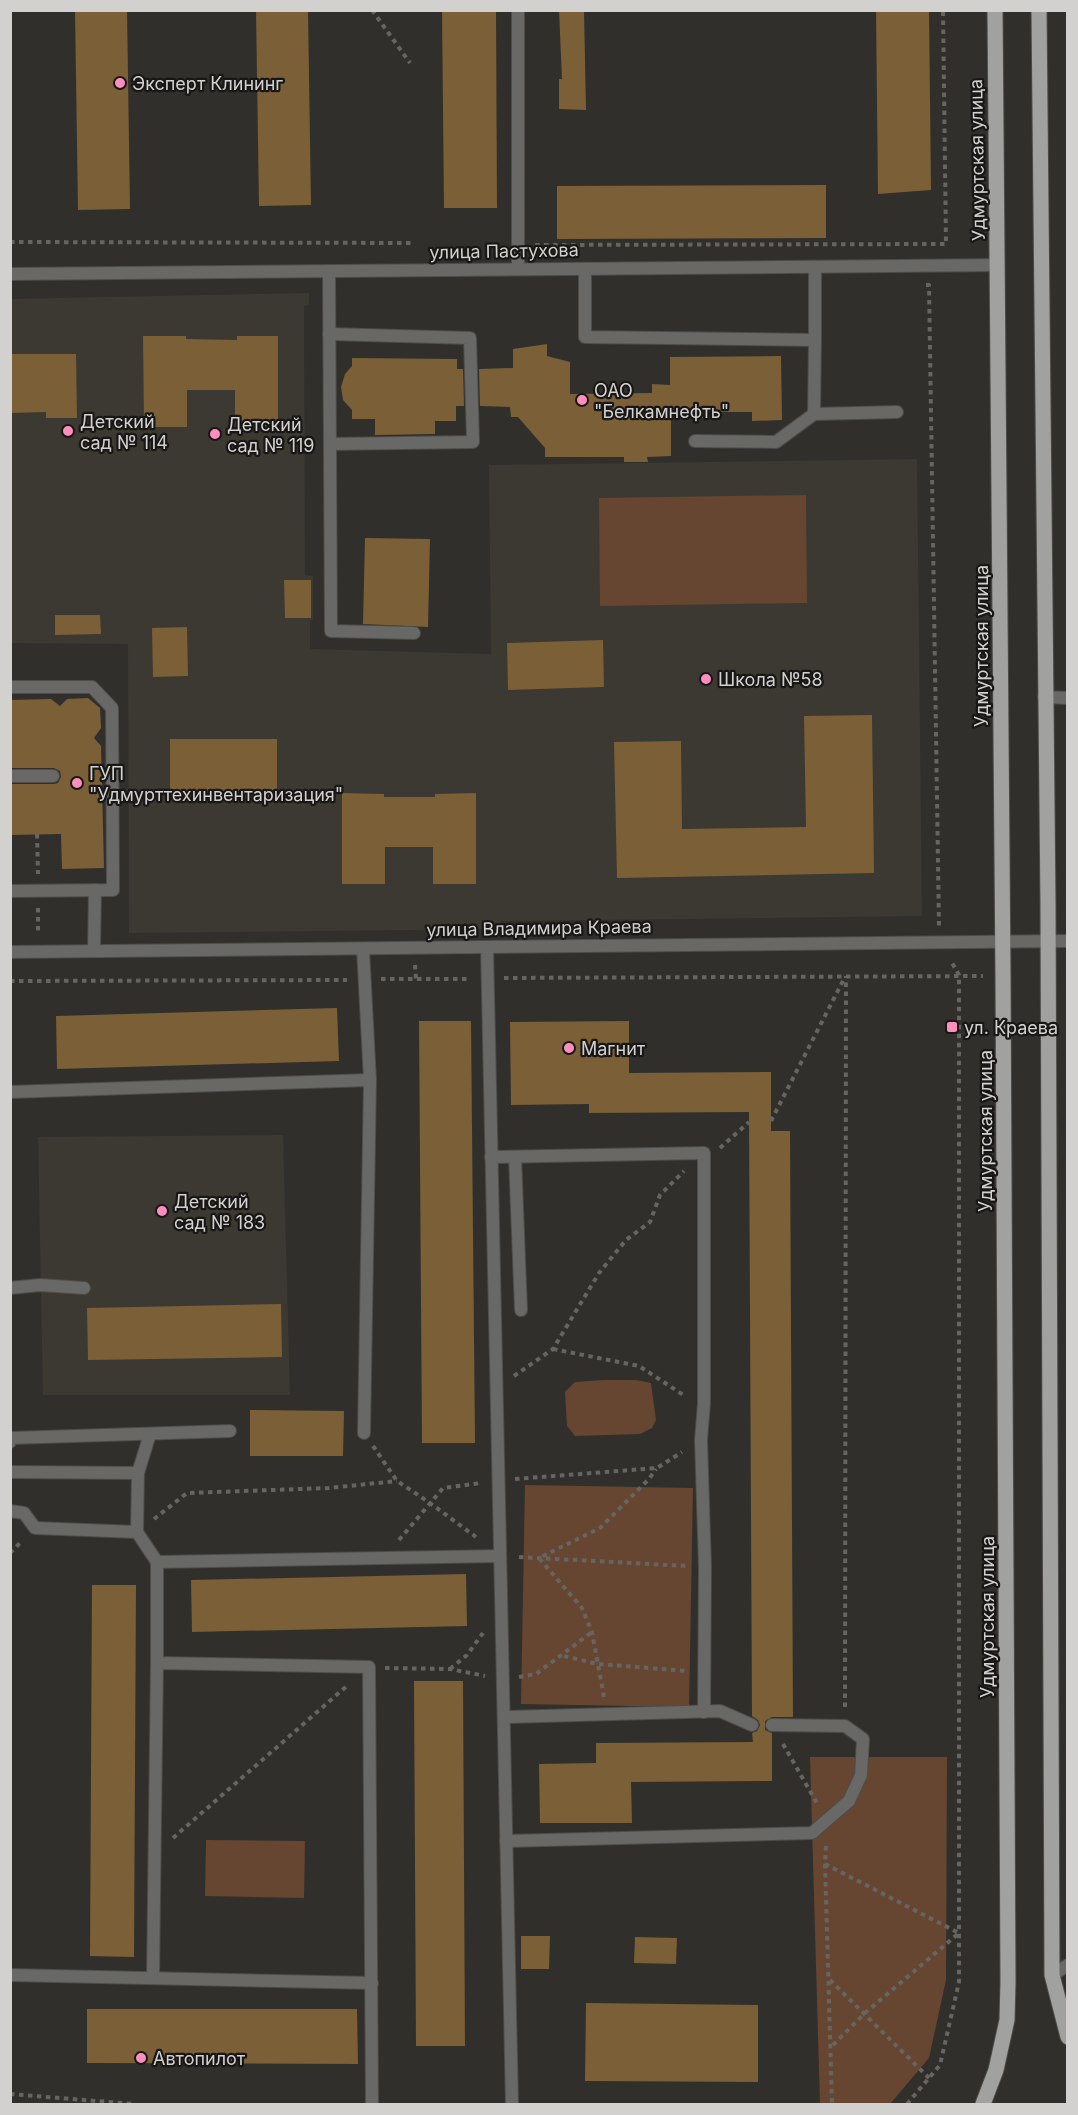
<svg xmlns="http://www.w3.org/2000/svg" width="1078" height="2115" viewBox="0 0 1078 2115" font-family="Inter,sans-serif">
<rect width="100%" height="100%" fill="#302f2c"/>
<!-- built -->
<g fill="#3b3931">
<path d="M309,293V305L304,306L305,575L313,576V620L310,621V649L491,654L489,465L917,459L922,916L501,921L500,929L129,933L128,644L11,643L10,299Z"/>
<path d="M283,1135L290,1395H43L38,1137Z"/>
</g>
<!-- green -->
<g fill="#664630">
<path d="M806,495L807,603L600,606L599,498Z"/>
<path d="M603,1380H636L651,1383L656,1420L652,1428L640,1434L575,1436L567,1426L565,1392L575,1382Z"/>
<path d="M525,1485L693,1488L689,1707L521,1704Z"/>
<path d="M810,1757H947L946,1980L929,2058L890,2104H820Z"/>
<path d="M206,1840L305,1841L304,1898L205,1896Z"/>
</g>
<!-- building -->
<g fill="#7a5f37">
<path d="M75,10H127L130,209L78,210Z"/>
<path d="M256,10H308L311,205L259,206Z"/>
<path d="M442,10H496L497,208H444Z"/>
<path d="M559,10H584L586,110L559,109V79H562Z"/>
<path d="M876,10H929L931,190L878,194Z"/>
<path d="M826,185V238L557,239V186Z"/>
<path d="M143,336H186V339L237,340V336H278V426L235,427V390H187V427H144Z"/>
<path d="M547,344V356L570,362V394L652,393V384L670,385V357L781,356L782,420L752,421V412H703V418H671V456L647,457L648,462H624V457H545V448L518,417H511L510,407L480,406L479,369L513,368V349Z"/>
<path d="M10,354H76L77,418H46V412L10,413Z"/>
<path d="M352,358L457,359V369H463L464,406H456V421H435V434L375,435V419H352V410L343,400L341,387L345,374L352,366Z"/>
<path d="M365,538L430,539L428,627L363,624Z"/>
<path d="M284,580H311V618H285Z"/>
<path d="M55,615H100L101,634L55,635Z"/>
<path d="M187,627L188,676L153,677L152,628Z"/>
<path d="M603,640L604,687L508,690L507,643Z"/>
<path d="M88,698L100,708L101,728L94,738L101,746L104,868L62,869L61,834L10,835V784H54L58,783L61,777L60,771L54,768H10V700L51,699L60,706L67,699Z"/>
<path d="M872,715L874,873L617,878L614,742L681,741L682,829L806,827L804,716Z"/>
<path d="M170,739H277V799H245V793H200L201,800H170Z"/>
<path d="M342,793L384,794V797H435V794L476,793V884H433V847H385V884H342Z"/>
<path d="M337,1008L339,1061L57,1069L56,1016Z"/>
<path d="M419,1021H471L475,1443H422Z"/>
<path d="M629,1021V1073L771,1072V1131H790L793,1717H772L765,1721V1730L772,1733V1781L631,1782L632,1823H540L539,1764L596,1763V1743L753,1742L752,1733L757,1731L760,1725L758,1720L752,1716L749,1112L589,1113V1104L511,1105L510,1022Z"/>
<path d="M281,1304L282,1357L88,1360L87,1308Z"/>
<path d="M250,1410L344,1411L343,1456H250Z"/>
<path d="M466,1574L467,1626L192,1632L191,1580Z"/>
<path d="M92,1585H136L134,1957L90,1956Z"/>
<path d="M414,1681H463L465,2046H416Z"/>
<path d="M521,1936H550L549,1969H521Z"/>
<path d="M635,1937L677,1938L676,1964L634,1963Z"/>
<path d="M586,2003L758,2005V2082L585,2081Z"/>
<path d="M87,2009H357L358,2064L87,2063Z"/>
</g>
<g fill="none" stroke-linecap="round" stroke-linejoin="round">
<!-- service casing -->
<g stroke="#4d4c49" stroke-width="14">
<g id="service">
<path d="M518,10V269"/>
<path d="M585,269V337L815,340V267"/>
<path d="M329,271L331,631L414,633"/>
<path d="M329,334L470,338L473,442L330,444"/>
<path d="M814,414L815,340"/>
<path d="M695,441L776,442L814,414L897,412"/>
<path d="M10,687H92L112,708L113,890L10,891"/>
<path d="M1044,697L1068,698"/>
<path d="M10,776H53"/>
<path d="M487,947L512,2104"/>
<path d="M363,949L370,1080L364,1433"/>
<path d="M94,951L95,890"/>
<path d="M10,1092L370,1080"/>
<path d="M491,1157L704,1153V1403L701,1440L705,1567L704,1712"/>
<path d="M515,1157L521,1310"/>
<path d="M10,1288L40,1285L84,1288"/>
<path d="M10,1442L11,1438L230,1431"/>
<path d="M10,1472L138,1473L137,1532"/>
<path d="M138,1473L150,1434"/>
<path d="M10,1511L24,1513L35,1528L137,1532L157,1562L500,1556"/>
<path d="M157,1663V1562"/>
<path d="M504,1717L720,1711L752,1725"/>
<path d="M506,1841L812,1833L849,1801L861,1775L863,1739L845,1726L772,1725"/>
<path d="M10,1975L372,1983"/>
<path d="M1052,1975L1068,1965"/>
<path d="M153,1978L157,1663L369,1667L372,2104"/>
</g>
</g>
<!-- minor casing -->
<g stroke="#4d4c49" stroke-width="14">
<path id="minor" d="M10,274L998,265"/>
</g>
<!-- tertiary casing -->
<g stroke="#4d4c49" stroke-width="14">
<path id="tertiary" d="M10,952L1068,941"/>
</g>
<!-- primary casing -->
<g stroke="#4d4c49" stroke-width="17">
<g id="primary">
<path d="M1039,10L1048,904L1052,1975L1068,2037"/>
<path d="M983,2104L996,2070L1007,2020L1008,1982L1003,976L995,10"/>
</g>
</g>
<!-- path -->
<g stroke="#666562" stroke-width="4" stroke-dasharray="4.5 4.5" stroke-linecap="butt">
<path d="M372,10L410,63"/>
<path d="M10,242L414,243"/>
<path d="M535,245L946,244L943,10"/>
<path d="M926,285H929L939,926"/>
<path d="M37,834L38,874"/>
<path d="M38,908V934"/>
<path d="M415,965L416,979"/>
<path d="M504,978L983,976"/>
<path d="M381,979H470"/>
<path d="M10,981L347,980"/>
<path d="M771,1121L845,977"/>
<path d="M720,1148L749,1122"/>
<path d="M553,1349L639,1366L685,1396"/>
<path d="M514,1376L553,1349L599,1273L626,1240L650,1222L660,1195L684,1171"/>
<path d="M373,1446L397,1481L430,1503L476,1537"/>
<path d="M515,1479L657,1468L682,1452"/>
<path d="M154,1519L187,1493L329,1488L397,1481"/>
<path d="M399,1540L443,1488L481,1483"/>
<path d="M10,1553L22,1541"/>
<path d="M519,1557L688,1566"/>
<path d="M564,1656L598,1664L687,1671"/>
<path d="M385,1668L450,1669L485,1676"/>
<path d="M450,1669L467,1655L483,1633"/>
<path d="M519,1677L536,1674L592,1632"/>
<path d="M604,1697L592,1632L582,1608L539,1558L600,1528L649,1479L656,1469"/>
<path d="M845,1707L846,976"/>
<path d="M783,1744L818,1805"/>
<path d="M173,1838L348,1685"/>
<path d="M826,1846L825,1864L959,1933L865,2013L831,2047"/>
<path d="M825,1864L832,2104"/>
<path d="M830,1980L929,2078"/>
<path d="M10,2094L134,2104"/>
<path d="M907,2104L940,2065L959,1982V975L951,961"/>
</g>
<!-- service -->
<use href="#service" stroke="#686967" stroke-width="12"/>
<!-- minor -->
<use href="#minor" stroke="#686967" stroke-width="12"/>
<!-- tertiary -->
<use href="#tertiary" stroke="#686967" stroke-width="12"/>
<!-- primary -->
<use href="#primary" stroke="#a1a29f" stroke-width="15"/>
</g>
<!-- markers -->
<g fill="#fe8ebe" stroke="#181716" stroke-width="2">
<circle cx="120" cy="83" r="6"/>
<circle cx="582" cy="400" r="6"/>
<circle cx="68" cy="431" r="6"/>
<circle cx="215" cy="434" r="6"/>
<circle cx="706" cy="679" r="6"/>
<circle cx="77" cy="783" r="6"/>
<rect x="946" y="1021" width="12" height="12" rx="3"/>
<circle cx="569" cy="1048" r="6"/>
<circle cx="162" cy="1211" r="6"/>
<circle cx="141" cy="2058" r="6"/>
</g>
<g text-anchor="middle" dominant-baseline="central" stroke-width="4.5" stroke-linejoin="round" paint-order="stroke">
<!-- poi labels -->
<g font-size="18" fill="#d2d1cf" stroke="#181716" text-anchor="start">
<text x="132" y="83">Эксперт Клининг</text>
<text x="594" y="390">ОАО<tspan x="594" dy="21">"Белкамнефть"</tspan></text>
<text x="80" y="421">Детский<tspan x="80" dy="21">сад № 114</tspan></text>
<text x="227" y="424">Детский<tspan x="227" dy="21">сад № 119</tspan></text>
<text x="718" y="679">Школа №58</text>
<text x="89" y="773">ГУП<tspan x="89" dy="21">"Удмурттехинвентаризация"</tspan></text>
<text x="964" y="1027">ул. Краева</text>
<text x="581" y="1048">Магнит</text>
<text x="174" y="1201">Детский<tspan x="174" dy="21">сад № 183</tspan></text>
<text x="153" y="2058">Автопилот</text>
</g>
<!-- street labels -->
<g font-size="18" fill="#d2d1cf" stroke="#181716">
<text transform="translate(977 160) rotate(-91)">Удмуртская улица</text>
<text transform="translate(504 251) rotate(-1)">улица Пастухова</text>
<text transform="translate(981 646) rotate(-90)">Удмуртская улица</text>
<text transform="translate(539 928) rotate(-1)">улица Владимира Краева</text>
<text transform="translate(985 1131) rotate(-90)">Удмуртская улица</text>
<text transform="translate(987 1617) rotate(-90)">Удмуртская улица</text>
</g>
</g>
<!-- border -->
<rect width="1078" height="2115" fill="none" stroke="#d2d1cf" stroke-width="24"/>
</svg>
